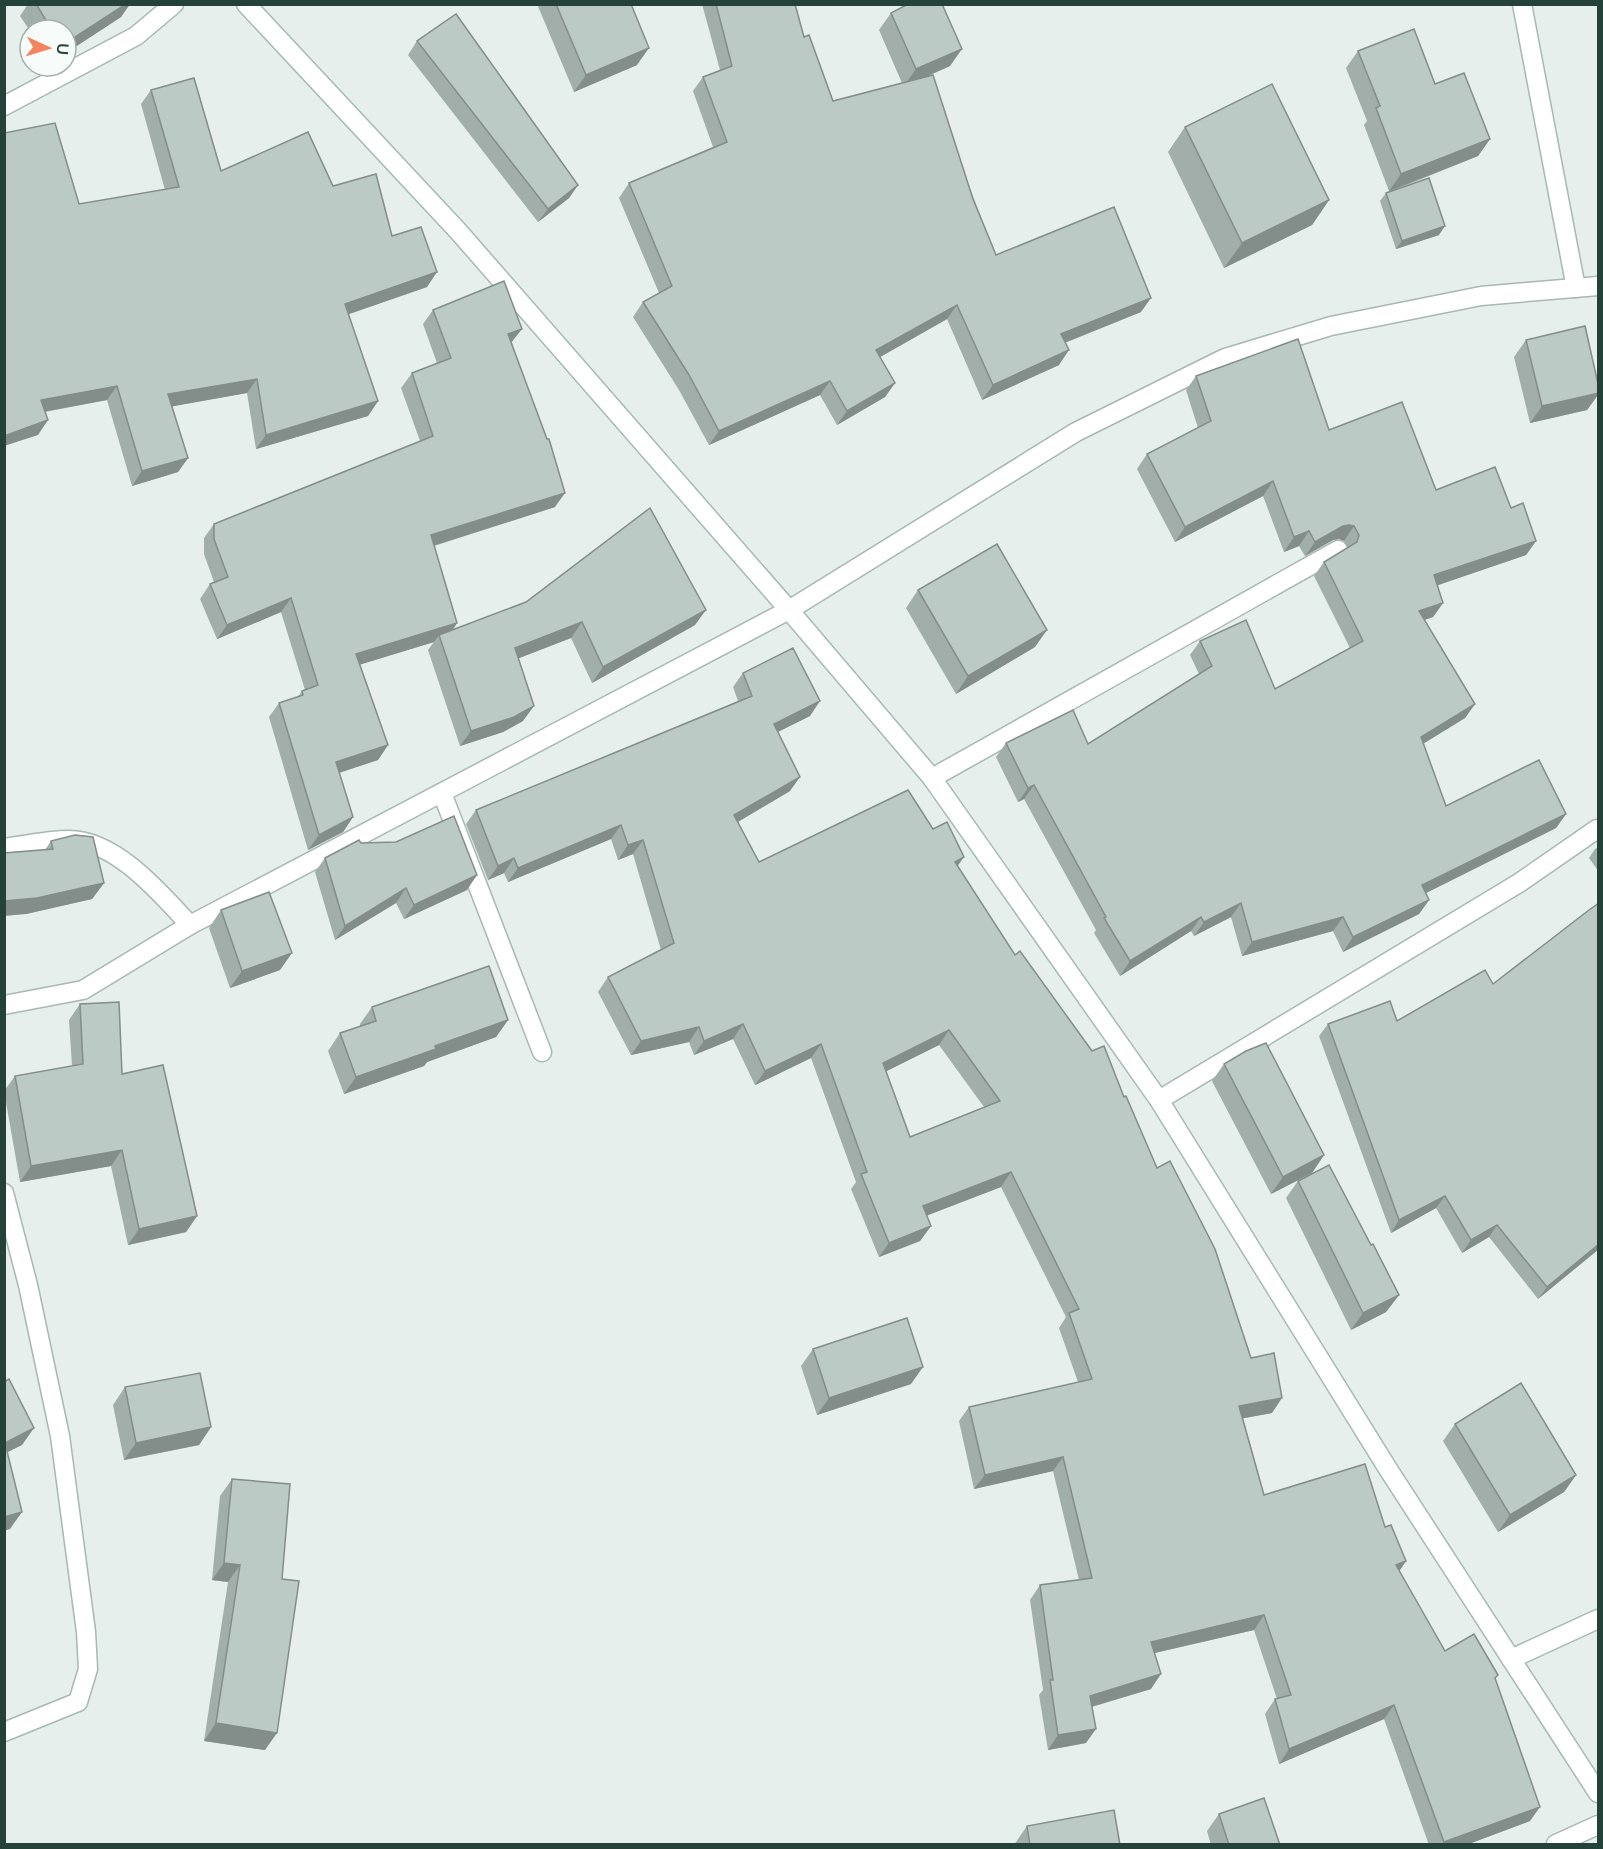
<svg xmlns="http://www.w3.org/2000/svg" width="1603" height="1849" viewBox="0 0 1603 1849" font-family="'Nunito Sans',sans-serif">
<rect width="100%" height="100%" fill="#e6efeb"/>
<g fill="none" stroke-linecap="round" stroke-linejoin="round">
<!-- street casing -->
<g stroke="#a8b8b2" stroke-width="21">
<g id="street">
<path d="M1522,4L1576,288"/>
<path d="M4,106L136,36L174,4"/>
<path d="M932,778L1338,550"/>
<path d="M442,793L542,1052"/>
<path d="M4,848C25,845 48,840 69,840C116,840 161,894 190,925"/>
<path d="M4,1005L83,990L190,925L789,610L1076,432L1225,358L1331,326L1481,296L1598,286"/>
<path d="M1159,1100L1519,883L1597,829"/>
<path d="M4,1193L28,1285L60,1436L86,1632L88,1669L78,1702L4,1732"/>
<path d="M1511,1659L1598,1619"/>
<path d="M1556,1844L1598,1825"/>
</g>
</g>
<!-- secondary casing -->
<g stroke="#a4bbb3" stroke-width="21">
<path id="secondary" d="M246,4L458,231L789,610L932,778L1159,1100L1388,1469L1598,1793"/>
</g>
<!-- street -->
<use href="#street" stroke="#fff" stroke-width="18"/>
<!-- secondary -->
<use href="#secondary" stroke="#fff" stroke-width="18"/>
</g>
<!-- wall -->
<g fill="#a1aea9" fill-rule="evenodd">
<path d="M28,4H130L121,17L66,53V30H30V31L20,16Z"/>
<path d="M537,4H631L637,65L574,92Z"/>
<path d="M702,4H795L804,37L833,101L902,83L879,30L891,13L950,66L926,77L996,255L1141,312L1065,343L1059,365L982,400L947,319L880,357L895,383L885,397L837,425L820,395L709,445L679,390L633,317L643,302L659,293L619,198L629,183L713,147L693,91L703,77L720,70Z"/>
<path d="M417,41L578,185L569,198L538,222L408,55Z"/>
<path d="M1358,51L1435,84L1490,139L1478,156L1392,191L1439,235L1396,249L1380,201L1386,193L1389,191L1364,125L1367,121L1346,68Z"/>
<path d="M151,90L221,171L333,186L392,236L427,287L348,314L378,401L368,416L256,449L247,393L172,406L188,458L178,472L132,486L107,400L45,412L38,435L79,204L165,190L141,104Z"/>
<path d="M1185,127L1329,200L1312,225L1224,268L1168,152Z"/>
<path d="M433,310L512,343L555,507L434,546L457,623L453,630L526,602L695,625L592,683L571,638L518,658L523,721L503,732L460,746L428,650L434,642L360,664L388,745L378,760L339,773L353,817L343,832L308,850L269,717L279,703L298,697L302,691L305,690L281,612L217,639L200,599L210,584L214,582L204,554V538L214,524L420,441L401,388L412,373L437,363L423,324Z"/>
<path d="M1526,340L1599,388V394L1587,410L1530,423L1514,357Z"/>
<path d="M1196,376L1329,430L1436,490L1511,508L1536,541L1526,555L1437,585L1443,603L1433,617L1424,620L1475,704L1465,718L1423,744L1446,806L1566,814L1556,828L1426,893L1429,900L1419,914L1343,952L1333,931L1242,956L1231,917L1194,936L1191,931L1120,976L1094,933L1096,930L1024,799L1018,802L996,757L1006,743L1088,744L1199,674L1190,655L1200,641L1275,689L1350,648L1314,576L1324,562L1348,548L1344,541L1339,539L1333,540L1305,556L1299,546L1284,552L1263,496L1175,542L1137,469L1147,454L1198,428L1186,390Z"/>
<path d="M918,590L1035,647L956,694L906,608Z"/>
<path d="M743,673L810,716L777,732L790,791L738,822L759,862L933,829L1015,955L1124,1097L1157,1168L1251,1358L1272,1413L1243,1418L1264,1495L1385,1527L1406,1561L1399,1571L1445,1651L1495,1680L1530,1821L1466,1845H1429L1384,1719L1279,1764L1265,1714L1275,1699H1277L1254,1630L1155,1653L1151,1689L1092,1707L1086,1743L1048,1750L1039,1695L1043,1690L1030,1600L1040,1585L1079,1580L1053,1471L974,1489L959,1421L969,1407L1078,1382L1059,1328L1066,1317L1001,1187L926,1215L931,1226L920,1241L879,1257L851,1189L856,1182L811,1058L755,1085L733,1039L694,1055L689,1042L631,1055L598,992L608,977L661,950L633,854L618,860L611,839L508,882L504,873L488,880L466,824L476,810L738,701L733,687ZM939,1045L984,1107L910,1137L886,1071Z"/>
<path d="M51,841L104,883L92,899L26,914L45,850Z"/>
<path d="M361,843L467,890L404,919L396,903L335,940L315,872L325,858Z"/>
<path d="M1599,847V872L1589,858L1595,849Z"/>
<path d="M1599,903V1249L1538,1299L1489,1237L1462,1253L1436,1208L1391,1233L1319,1036L1328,1024L1397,1021L1493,984Z"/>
<path d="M221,910L280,970L230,988L209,928Z"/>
<path d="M80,1004L122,1074L197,1216L186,1232L128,1245L111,1166L20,1182L4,1091L15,1076L72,1066L69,1020Z"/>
<path d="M372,1007L508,1020L496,1037L427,1062L424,1066L344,1094L328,1051L340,1033L360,1027V1024Z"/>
<path d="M1224,1064L1324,1155L1312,1173L1271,1194L1212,1081Z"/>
<path d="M1298,1181L1371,1245L1399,1295L1386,1312L1351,1330L1286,1198Z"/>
<path d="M813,1349L911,1384L817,1415L801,1366Z"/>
<path d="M125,1387L211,1427L199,1445L124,1460L113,1405Z"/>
<path d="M1455,1424L1576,1475L1564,1492L1498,1532L1443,1441Z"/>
<path d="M232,1479L282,1579L265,1750L204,1741L228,1582L212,1580L220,1496Z"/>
<path d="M1219,1814L1280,1845H1211L1207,1831Z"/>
<path d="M1027,1826L1120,1845H1014Z"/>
</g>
<!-- shaded-wall -->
<g fill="#838d89">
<path d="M126,4H130L121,17L66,53V43Z"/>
<path d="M649,48L637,65L574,92L586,75Z"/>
<path d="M962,49L950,66L904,86L916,69Z"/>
<path d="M1490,139L1478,156L1389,191L1401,174Z"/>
<path d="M578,185L569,198L538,222L548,209Z"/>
<path d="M1329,200L1312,225L1224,268L1242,243Z"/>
<path d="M1445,226L1439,235L1396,249L1402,241Z"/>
<path d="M437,272L427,287L335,319L345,304Z"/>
<path d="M1151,298L1141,312L1051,348L1061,334Z"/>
<path d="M957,305L947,319L866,365L876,350Z"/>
<path d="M522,329L511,343L508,334Z"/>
<path d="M1069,350L1059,365L982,400L993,385Z"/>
<path d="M257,379L247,393L158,409L168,394Z"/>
<path d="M830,381L820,395L709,445L719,431Z"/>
<path d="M895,383L885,397L837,425L847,411Z"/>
<path d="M117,386L107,400L31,414L41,400Z"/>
<path d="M1599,393L1587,410L1530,423L1542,406Z"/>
<path d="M378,401L368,416L256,449L266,435Z"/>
<path d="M48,420L38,435L4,446V436Z"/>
<path d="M188,458L178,472L132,486L142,471Z"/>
<path d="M1273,481L1263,496L1175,542L1185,527Z"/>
<path d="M565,493L555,507L420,550L431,535Z"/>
<path d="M1349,525L1354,526L1344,541L1339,539L1333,540L1305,556L1315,542L1343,526Z"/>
<path d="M1309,531L1299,546L1284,552L1294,537Z"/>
<path d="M1536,541L1526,555L1424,590L1434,575Z"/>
<path d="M291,598L281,612L217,639L227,625Z"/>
<path d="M1443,603L1433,617L1409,625L1419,611Z"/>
<path d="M706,610L695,625L592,683L603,667Z"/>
<path d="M582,622L571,638L504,664L515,648Z"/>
<path d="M457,623L447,638L439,635L434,642L346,669L356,654Z"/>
<path d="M1047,630L1035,647L956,694L968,676Z"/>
<path d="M820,701L810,716L764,739L774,724Z"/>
<path d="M1475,704L1465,718L1411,751L1421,737Z"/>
<path d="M534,706L523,721L503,732L460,746L471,731Z"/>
<path d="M388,745L378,760L326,777L336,762Z"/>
<path d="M800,777L790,791L724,830L734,815Z"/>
<path d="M1034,785L1024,799L1018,802L1028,788Z"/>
<path d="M1566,814L1556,828L1412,900L1422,885Z"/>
<path d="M353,817L343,832L308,850L319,835Z"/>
<path d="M621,825L611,839L508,882L518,868Z"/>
<path d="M643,840L633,854L618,860L628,845Z"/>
<path d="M964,857L954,871L955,862Z"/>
<path d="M514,858L504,873L488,880L498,866Z"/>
<path d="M477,875L467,890L404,919L414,905Z"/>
<path d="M104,883L92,899L26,914L4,916V901Z"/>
<path d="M406,888L396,903L335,940L345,926Z"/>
<path d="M1429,900L1419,914L1343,952L1353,937Z"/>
<path d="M1241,903L1231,917L1194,936L1204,922Z"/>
<path d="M1201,917L1191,931L1120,976L1130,961Z"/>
<path d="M1343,917L1333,931L1242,956L1252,942Z"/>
<path d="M292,953L280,970L230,988L242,971Z"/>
<path d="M508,1020L496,1037L427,1062L424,1066L344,1094L356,1077L435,1046Z"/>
<path d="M743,1024L733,1039L694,1055L704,1041Z"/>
<path d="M699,1027L689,1042L631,1055L641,1041Z"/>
<path d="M949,1030L939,1045L873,1078L883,1063Z"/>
<path d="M821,1044L811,1058L755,1085L765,1071Z"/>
<path d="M122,1150L111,1166L20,1182L31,1166Z"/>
<path d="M1324,1155L1312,1173L1271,1194L1283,1177Z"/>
<path d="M1011,1172L1001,1187L913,1221L923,1206Z"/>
<path d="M1445,1196L1436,1208L1391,1233L1399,1220Z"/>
<path d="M197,1216L186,1232L128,1245L139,1229Z"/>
<path d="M1497,1225L1489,1237L1462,1253L1471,1240Z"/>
<path d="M931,1226L920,1241L879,1257L889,1243Z"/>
<path d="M1599,1244V1249L1538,1299L1547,1287Z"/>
<path d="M1399,1295L1386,1312L1351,1330L1363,1313Z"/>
<path d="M923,1367L911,1384L817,1415L829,1398Z"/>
<path d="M1282,1398L1272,1413L1229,1421L1239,1406Z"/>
<path d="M211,1427L199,1445L124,1460L136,1443Z"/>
<path d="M34,1428L22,1445L4,1454V1444Z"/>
<path d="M1063,1457L1053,1471L974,1489L985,1475Z"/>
<path d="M1576,1475L1564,1492L1498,1532L1510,1515Z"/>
<path d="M22,1512L10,1529L4,1531V1517Z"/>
<path d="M1406,1561L1396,1576V1565Z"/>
<path d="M224,1563L240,1565L228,1582L212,1580Z"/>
<path d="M1264,1615L1254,1630L1141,1656L1151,1642Z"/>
<path d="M1161,1674L1151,1689L1080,1710L1090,1696Z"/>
<path d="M1394,1705L1384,1719L1279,1764L1289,1749Z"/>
<path d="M216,1723L277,1733L265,1750L204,1741Z"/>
<path d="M1096,1729L1086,1743L1048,1750L1058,1735Z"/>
<path d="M1540,1807L1530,1821L1466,1845H1442L1444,1842Z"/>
</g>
<!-- building -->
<g fill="#bbcac4" stroke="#838d89" stroke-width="1.5" fill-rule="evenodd">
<path d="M36,4H126L66,43V30H52Z"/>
<path d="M556,4H631L649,48L586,75Z"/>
<path d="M716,4H795L804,37L809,35L833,101L933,75L973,199L996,255L1114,207L1151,298L1061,334L1069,350L993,385L957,305L876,350L895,383L847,411L830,381L719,431L689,375L643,302L672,286L629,183L727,142L703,77L732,66Z"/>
<path d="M908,4H942L962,49L916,69L891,13Z"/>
<path d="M456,14L578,185L548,209L417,41Z"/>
<path d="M1414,29L1435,84L1464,73L1490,139L1401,174L1376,108L1380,106L1358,51Z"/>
<path d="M194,78L221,171L308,132L333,186L376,174L392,236L421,227L437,272L345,304L378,401L266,435L257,379L168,394L188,458L142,471L117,386L41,400L48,420L4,436V133L55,123L79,204L179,187L151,90Z"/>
<path d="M1272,84L1329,200L1242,243L1185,127Z"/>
<path d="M1429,178L1445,226L1402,241L1386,193Z"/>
<path d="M504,281L522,329L508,334L547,439H549L565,493L431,535L457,623L356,654L388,745L336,762L353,817L319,835L279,703L303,695L302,691L318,685L291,598L227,625L210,584L228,577L214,539V524L433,436L412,373L451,358L433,310Z"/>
<path d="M1585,326L1599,388V393L1542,406L1526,340Z"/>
<path d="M1298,339L1329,430L1402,402L1436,490L1495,467L1511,508L1523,503L1536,541L1434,575L1443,603L1419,611L1475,704L1421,737L1446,806L1539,760L1566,814L1422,885L1429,900L1353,937L1343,917L1252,942L1241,903L1204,922L1201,917L1130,961L1104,918L1106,917L1034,785L1028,788L1006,743L1073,710L1088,744L1212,666L1200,641L1246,620L1275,689L1363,641L1324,562L1357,542L1359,535L1354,526L1349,525L1343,526L1315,542L1309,531L1294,537L1273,481L1185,527L1147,454L1211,421L1196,376Z"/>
<path d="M650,508L706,610L603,667L582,622L515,648L534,706L514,717L471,731L439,635L526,602Z"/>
<path d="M997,544L1047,630L968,676L918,590Z"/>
<path d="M793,648L820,701L774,724L800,777L734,815L759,862L908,790L933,829L947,822L964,857L955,862L1015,955L1020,951L1092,1051L1104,1046L1124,1097L1126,1096L1157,1168L1170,1161L1215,1249L1251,1358L1274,1353L1282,1398L1239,1406L1264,1495L1365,1464L1385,1527L1391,1525L1406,1561L1396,1565L1445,1651L1474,1634L1498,1675L1495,1678L1540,1807L1444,1842L1394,1705L1289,1749L1275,1699L1291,1695L1264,1615L1151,1642L1161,1674L1090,1696L1096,1729L1058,1735L1050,1680H1053L1040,1585L1092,1578L1063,1457L985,1475L969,1407L1092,1379L1069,1313L1079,1309L1011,1172L923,1206L931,1226L889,1243L861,1174L867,1172L821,1044L765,1071L743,1024L704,1041L699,1027L641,1041L608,977L674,943L643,840L628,845L621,825L518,868L514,858L498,866L476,810L752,696L743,673ZM949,1030L1000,1101L910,1137L883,1063Z"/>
<path d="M454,816L477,875L414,905L406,888L345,926L325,858L359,840L361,843L396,842Z"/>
<path d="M75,835L93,837L104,883L37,898L4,901V853L53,849L51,841Z"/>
<path d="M269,892L292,953L242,971L221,910Z"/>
<path d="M1599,903V1244L1547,1287L1497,1225L1471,1240L1445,1196L1399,1220L1328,1024L1390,1001L1397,1021L1485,970L1493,984L1589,910Z"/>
<path d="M489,966L508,1020L435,1046L436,1049L356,1077L340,1033L376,1021L372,1007Z"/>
<path d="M119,1002L122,1074L163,1065L197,1216L139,1229L122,1150L31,1166L15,1076L83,1064L80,1004Z"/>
<path d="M1266,1043L1324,1155L1283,1177L1224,1064L1246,1051Z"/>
<path d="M1329,1165L1371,1245L1373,1244L1399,1295L1363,1313L1298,1181Z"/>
<path d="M907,1318L923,1367L829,1398L813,1349Z"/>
<path d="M200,1373L211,1427L136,1443L125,1387Z"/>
<path d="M9,1379L34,1428L5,1443L22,1512L4,1517V1382Z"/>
<path d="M1521,1383L1576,1475L1510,1515L1455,1424Z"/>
<path d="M232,1479L290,1484L282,1579L299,1581L277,1733L216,1723L240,1565L224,1563Z"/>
<path d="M1264,1798L1280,1845H1229L1219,1814Z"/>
<path d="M1114,1810L1120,1845H1030L1027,1826Z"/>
</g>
<!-- border -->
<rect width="1603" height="1849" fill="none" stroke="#24423a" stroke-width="12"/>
<!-- north arrow -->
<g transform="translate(48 48) rotate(94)"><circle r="28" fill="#f7fbf9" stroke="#a3b1ad" stroke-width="1.5"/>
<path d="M0-4.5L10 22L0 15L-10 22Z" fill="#f4845f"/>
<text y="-9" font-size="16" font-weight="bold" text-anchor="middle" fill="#24423a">U</text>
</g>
</svg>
